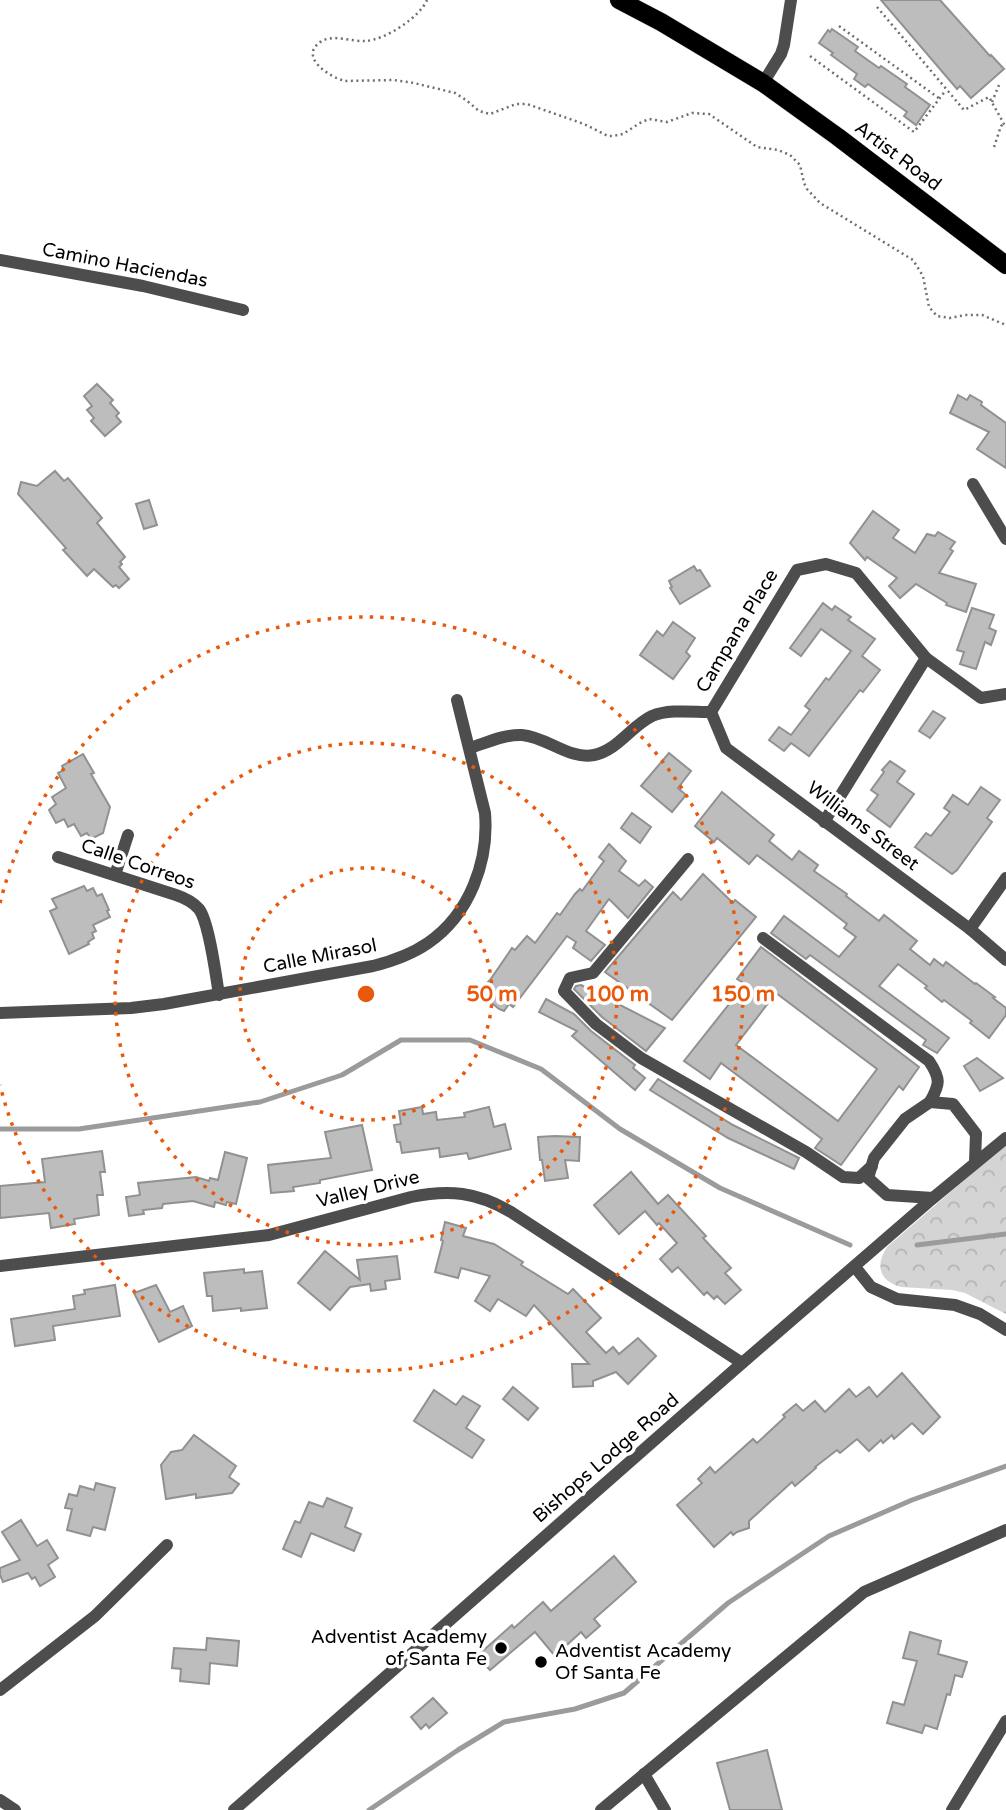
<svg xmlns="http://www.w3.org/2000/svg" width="1006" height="1810" viewBox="0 0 1006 1810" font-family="'Varela Round',sans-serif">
<defs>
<pattern id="park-crowns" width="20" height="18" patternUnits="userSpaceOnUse" patternTransform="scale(1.75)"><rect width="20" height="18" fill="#d4d4d4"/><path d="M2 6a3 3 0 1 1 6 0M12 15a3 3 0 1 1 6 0" fill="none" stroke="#b4b4b4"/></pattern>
</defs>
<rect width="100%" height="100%" fill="#fff"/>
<!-- park -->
<path fill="url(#park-crowns)" d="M1006,1144V1314L965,1293L952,1290L901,1287C879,1281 875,1265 887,1247Z"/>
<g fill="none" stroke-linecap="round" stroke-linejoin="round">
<!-- stream -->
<g stroke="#9b9b9b" stroke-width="5">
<path d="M0,1129H79L260,1102L342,1075L401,1040H470L541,1069L620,1129L720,1188L850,1245"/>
<path d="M917,1245L1006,1234"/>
<path d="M369,1810L458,1750L504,1722L575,1709L624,1693L728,1603L829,1536L912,1500L1006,1466"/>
</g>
</g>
<!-- building -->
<g fill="#bdbdbd" stroke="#919191" stroke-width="2" fill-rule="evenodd">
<path d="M881,0H940L990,56L991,55L1004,69L971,98L960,86L957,89Z"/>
<path d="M832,29L858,47L855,51L879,68L881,66L907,84L905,87L930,105L916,125L904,116L907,112L868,84L865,87L854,79L857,74L831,55L833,53L819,43L828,30L830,32Z"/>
<path d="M97,384L113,400L110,403L119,413L116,416L121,422L105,436L91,421L94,418L87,410L92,406L84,396Z"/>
<path d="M958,395L967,400L970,395L982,402L981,405L1006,423V468L977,449L989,432L950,413Z"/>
<path d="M55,471L64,481L68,478L102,518L97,523L125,557L120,562L122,564L119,567L129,579L119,588L116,585L113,587L94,569L87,576L63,550L66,548L18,494L21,482L37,486Z"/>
<path d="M149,500L157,525L144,529L136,504Z"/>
<path d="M873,511L899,530L893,538L915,553L927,534L935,536L938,532L955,542L950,549L953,551L939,573L976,584L966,612L946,605L947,603L916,584L900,598L889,586L897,578L867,557L865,560L850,543Z"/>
<path d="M694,566L697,571L700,570L710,586L680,604L670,588L672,587L669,581Z"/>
<path d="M823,603L832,610L835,606L851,617L848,620L875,639L862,656L880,670L863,692L860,690L809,756L791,743L784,751L769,740L779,727L791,735L810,710L805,706L826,678L829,680L851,651L821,629L801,656L790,648Z"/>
<path d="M972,608L994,615L989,628L996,631L991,645L985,642L976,669L960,664L964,652L957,650Z"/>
<path d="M673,622L695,638L686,652L690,656L673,679L640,655L657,631L663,636Z"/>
<path d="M933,711L945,718L930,738L919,731Z"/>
<path d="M669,753L691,771L678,788L686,795L672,812L641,786Z"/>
<path d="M83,754L94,773L91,774L110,807L103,833L91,839L87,833L81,836L74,824L68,827L64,819L56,823L49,810L56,804L52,797L66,788L58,773L64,770L62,766Z"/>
<path d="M890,761L905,771L897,782L914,794L890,827L867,810L878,795L871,790L884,772L882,770Z"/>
<path d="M981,787L1000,800L987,818L992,822L957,870L952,874L915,847L926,833L931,836L950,812L944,808L953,795L968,805Z"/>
<path d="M722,792L774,835L769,841L792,860L799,851L818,865L814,871L847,894L846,896L879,921L884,915L917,941L910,949L930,965L934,959L943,966L946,962L975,984L976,983L995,997L993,998L1006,1008V1015L989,1038L970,1023L972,1021L944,1000L942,1002L925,988L927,986L898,964L879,986L949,1038L937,1053L923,1045L926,1040L810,955L806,959L771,933L784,916L839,957L856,937L844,928L847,924L757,855L749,864L717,838L714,842L695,826Z"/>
<path d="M632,813L651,827L640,843L621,828Z"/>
<path d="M609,844L626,861L619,871L639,886L645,880L653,887L628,918L609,899L586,931L605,945L591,961L573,948L576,942L567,936L513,1007L509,1004L504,1011L499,1009L478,992L490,980L512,948L515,950L527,936L535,943L557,913L560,915L575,894L580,889L582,891L604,861L599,857Z"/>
<path d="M703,874L733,903L735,900L756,917L672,1020L605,972L673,892L681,900Z"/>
<path d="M84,886L87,891L93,888L97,896L102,894L109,910L107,911L110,917L93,925L96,931L92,933L94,938L88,942L89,944L69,954L50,911L57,908L52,899Z"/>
<path d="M761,947L919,1067L903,1090L899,1086L841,1165L815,1148L822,1139L721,1063L710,1079L684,1061L745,984L737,979ZM776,993L877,1069L838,1121L736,1045Z"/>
<path d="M581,985L665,1028L646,1051L602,1017L574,989L576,986Z"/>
<path d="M546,999L574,1014L591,1031L635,1065L633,1068L645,1078L635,1090L572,1036L577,1031L539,1012Z"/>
<path d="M977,1058L1003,1078L980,1091L964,1066Z"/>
<path d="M658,1079L733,1125L799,1158L794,1169L728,1138L650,1090Z"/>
<path d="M422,1107L423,1114L436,1112L437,1120L465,1117L464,1113L489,1107L494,1127L505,1124L511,1149L469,1159L467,1153L440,1157L439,1148L402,1153L400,1142H397L394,1125L401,1124L399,1111Z"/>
<path d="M362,1125L372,1170L320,1180V1183L293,1187L294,1191L271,1193L268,1165L331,1158L325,1132Z"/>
<path d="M555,1136L580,1137L579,1161L565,1160L568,1178L545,1181L542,1160H540L538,1137Z"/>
<path d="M102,1151L105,1172H100L103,1195H97L99,1215L74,1219L75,1224L51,1228L49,1213L0,1218V1186L45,1182L42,1159Z"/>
<path d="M225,1152L247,1158L236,1204L227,1202L226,1205L215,1202L214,1207L193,1201L163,1204L162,1208L143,1210L144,1214L129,1216L126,1197L140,1195L138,1183L196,1177L209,1181L210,1178L218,1180Z"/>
<path d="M631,1172L658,1204L668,1195L706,1236L703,1238L731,1268L725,1273L741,1290L725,1304L717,1296L714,1299L707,1292L704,1295L678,1267L672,1272L660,1259L677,1243L659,1223L657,1225L645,1211L619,1234L594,1205Z"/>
<path d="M445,1222L466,1228L463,1236L494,1244L523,1262L521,1265L568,1294L573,1289L601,1318L586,1332L606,1353L613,1347L619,1354L638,1338L656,1356L628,1384L616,1372L593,1381V1386L573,1387L572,1364H589L534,1305L526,1316L498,1299L490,1311L475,1301L490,1276L461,1268L458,1278L435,1272L443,1241L441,1240Z"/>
<path d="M325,1251L360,1280L357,1260L397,1256L400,1279L385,1281L386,1289L371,1291L370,1284L350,1287L330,1310L298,1283Z"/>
<path d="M244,1269V1273L262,1271L267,1308L241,1311V1308L213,1311L212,1296H207L204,1273Z"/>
<path d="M115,1285L120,1316L53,1326L55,1340L15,1346L11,1319L75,1309L73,1296L85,1294L84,1290Z"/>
<path d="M156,1285L170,1312L183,1306L192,1326L159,1342L134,1293Z"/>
<path d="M902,1373L940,1417L923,1434L912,1423L894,1439L892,1435L883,1443L881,1440L869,1451L857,1439L840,1453L837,1450L815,1467L816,1468L795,1486L792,1482L749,1521V1528L737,1532L733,1535L731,1532L714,1547L677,1505L702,1483L698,1479L710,1467L715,1473L753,1439L757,1443L785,1417L783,1415L796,1404L803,1411L815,1401L825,1412L849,1389L856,1397L869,1387L877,1397Z"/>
<path d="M513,1387L538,1408L528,1420L503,1399Z"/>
<path d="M434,1390L456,1405L463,1396L480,1406L466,1428L484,1440L472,1458L414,1421Z"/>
<path d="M194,1435L236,1466L229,1477L239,1484L232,1493L196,1498V1494L166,1499L161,1465L171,1452L182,1450Z"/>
<path d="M96,1483L115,1488L105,1530L93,1527L90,1536L67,1530L72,1509L65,1508L69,1494L77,1496L80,1486L94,1490Z"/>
<path d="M327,1498L352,1508L345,1527L361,1534L354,1551L311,1533L301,1557L283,1549L295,1521L300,1523L309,1502L323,1507Z"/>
<path d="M21,1520L37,1546L47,1540L58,1558L48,1565L55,1577L40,1586L35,1577L32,1579L28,1573L3,1582L0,1575V1568L20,1560L2,1532Z"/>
<path d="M614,1556L636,1582L594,1619L600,1626L586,1638L581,1632L555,1656L535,1632L490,1670L477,1656L512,1625L514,1628L543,1602L551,1611Z"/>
<path d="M910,1632L941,1641L938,1654L967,1662L962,1677L955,1675L950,1695L947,1694L937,1729L925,1725L922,1733L887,1723L893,1702L904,1705L917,1661L903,1658Z"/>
<path d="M207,1638L239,1641L237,1666L210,1663L209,1684L180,1681L181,1669L172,1668L174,1648L206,1650Z"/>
<path d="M433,1698L447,1713L429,1728L426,1724L421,1729L411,1717Z"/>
<path d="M767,1750L782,1810H730L717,1763Z"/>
</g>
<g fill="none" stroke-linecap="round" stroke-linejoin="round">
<!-- major casing -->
<g stroke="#dbdbdb" stroke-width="19">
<path id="major" d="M619,0L661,22L763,83L838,137L1006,265"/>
</g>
<!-- path -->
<g stroke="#6f6f6f" stroke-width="2.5" stroke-dasharray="2 3.5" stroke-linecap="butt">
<path d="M427,0C419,18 385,40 365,41C352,42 334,34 322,41C297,56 329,77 345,81L394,80L414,83L455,93L466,100L479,111L490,114L516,104H527L584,124L608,136H613L623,134L640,123L649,119L667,122L692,113L709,114L757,147L778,150L790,155L800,165L804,183L807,189L820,203L913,260L923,276L929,307L937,316L950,318L965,315H982L1006,325"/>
<path d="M877,7L964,110L989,97L1004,124L1006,125"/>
<path d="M839,26L940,99"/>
<path d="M810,56L914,132L946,90"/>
<path d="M992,102L999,85"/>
<path d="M994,147L1001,126L1004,124"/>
</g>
<!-- minor -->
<g stroke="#4d4d4d" stroke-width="12">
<path d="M763,83L781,54L784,45L791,0"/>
<path d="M0,260L143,286L243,310"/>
<path d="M973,484L1006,539"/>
<path d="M711,712L797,570L826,564L856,573L926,658L981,698L1006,694"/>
<path d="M711,712L726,748L970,929L1006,960"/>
<path d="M470,748C486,743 505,734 522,735C547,737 569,760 594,755C618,750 631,726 652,716C669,709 692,712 711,712"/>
<path d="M824,822L926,658"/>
<path d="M58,857L176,895C185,898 193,902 199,909C209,922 216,976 219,995"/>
<path d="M688,859L593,973L570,978L564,991L596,1024L641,1058L806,1152L843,1177L859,1178L872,1166"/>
<path d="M115,875L128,835"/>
<path d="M970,929L1006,878"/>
<path d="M763,938L929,1061C941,1079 940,1084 930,1102"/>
<path d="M0,1013L131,1008L164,1004L373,966C393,961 412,954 428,943C470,914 489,861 485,813L457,700"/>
<path d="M933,1198L887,1195L868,1178L874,1158L905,1119L930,1102L953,1104L976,1134L975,1162"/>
<path d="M0,1266L269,1235L411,1197C449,1189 477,1192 511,1212L742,1363"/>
<path d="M855,1267L871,1287L897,1299L955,1305L980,1314L1006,1330"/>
<path d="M0,1690L95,1616L167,1545"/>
<path d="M644,1774L665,1810"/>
<path d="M0,1800L15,1810"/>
<path d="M234,1810L733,1371L933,1198L1006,1138"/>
<path d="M601,1810L864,1592L1006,1530"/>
<path d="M952,1810L1006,1721"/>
</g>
<!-- major -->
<use href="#major" stroke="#000" stroke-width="18"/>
</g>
<!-- distance rings -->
<g fill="none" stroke="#e8590c" stroke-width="3.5" stroke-dasharray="3.5 7">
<circle cx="366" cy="994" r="126"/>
<circle cx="366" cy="994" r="251"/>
<path d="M0 903A377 377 0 1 1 0 1085"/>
</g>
<!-- markers -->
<g fill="#000" stroke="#fff" stroke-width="2.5">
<circle cx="501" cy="1648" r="7"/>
<circle cx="541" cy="1662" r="7"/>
</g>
<g text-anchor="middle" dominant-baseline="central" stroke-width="7" stroke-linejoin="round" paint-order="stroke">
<!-- street labels -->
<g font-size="19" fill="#000" stroke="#fff">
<text transform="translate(898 156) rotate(37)">Artist Road</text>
<text transform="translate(125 265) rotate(11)">Camino Haciendas</text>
<text transform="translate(737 631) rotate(-59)">Campana Place</text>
<text transform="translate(863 826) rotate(37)">Williams Street</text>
<text transform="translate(138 864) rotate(19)">Calle Correos</text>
<text transform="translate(320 956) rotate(-11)">Calle Mirasol</text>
<text transform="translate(368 1189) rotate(-14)">Valley Drive</text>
<text transform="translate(606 1458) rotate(-41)">Bishops Lodge Road</text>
</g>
<!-- poi labels -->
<g font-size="19" fill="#000" stroke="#fff" text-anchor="end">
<text x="487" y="1637">Adventist Academy<tspan x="487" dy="22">of Santa Fe</tspan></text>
<text x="555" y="1651" text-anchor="start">Adventist Academy<tspan x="555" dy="22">Of Santa Fe</tspan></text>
</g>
</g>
<circle cx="366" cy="994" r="10" fill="#e8590c" stroke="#fff" stroke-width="3.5"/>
<g font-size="21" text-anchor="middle" font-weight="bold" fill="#e8590c" stroke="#fff" stroke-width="7" stroke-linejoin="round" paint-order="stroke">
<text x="492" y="1001">50 m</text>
<text x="617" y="1001">100 m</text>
<text x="743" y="1001">150 m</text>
</g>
</svg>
